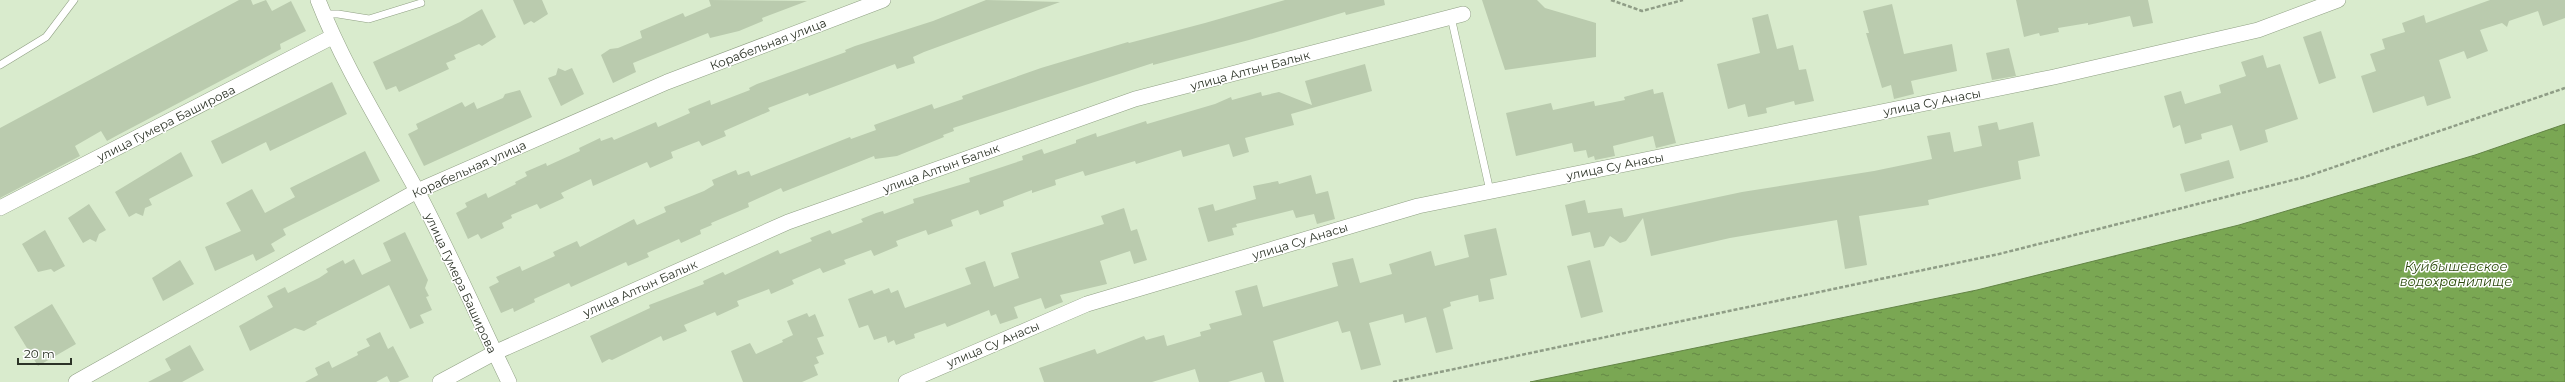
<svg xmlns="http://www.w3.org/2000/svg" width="2565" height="382" viewBox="0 0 2565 382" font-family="Montserrat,sans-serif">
<defs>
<pattern id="water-ripples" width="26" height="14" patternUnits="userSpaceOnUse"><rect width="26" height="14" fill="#7aa753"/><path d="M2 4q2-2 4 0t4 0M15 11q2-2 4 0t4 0" fill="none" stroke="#648945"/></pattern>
</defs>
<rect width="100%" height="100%" fill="#d9ebcd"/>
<!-- water -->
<path fill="url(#water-ripples)" stroke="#638446" d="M2565,124V382H1530L1977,290L2239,225L2475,155Z"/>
<!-- building -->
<g fill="#bacbae">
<path d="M239,0H251L253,5L266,0L272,11L291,1L306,31L280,44L281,49L116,136L107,141L101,131L75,146L80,156L0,198V128Z"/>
<path d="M513,0H542L548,14L534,23L531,21L524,25Z"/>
<path d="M709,0L807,1L762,18L763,21L739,31L710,38L708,33L633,63L636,72L613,83L601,55L610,49L618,48L642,38L640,31L683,13L685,17L711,6Z"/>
<path d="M986,0L1060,2L924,52L913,57L915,63L897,69L895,64L809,96L808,93L768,108L770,111L724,131L726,136L702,146L699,141L671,152L673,158L650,168L647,162L593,186L591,179L561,193L564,198L540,209L537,204L511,215L512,218L502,223L504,228L481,239L478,234L468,239L456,213L467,207L465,203L486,193L488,198L516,184L515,182L527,176L525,172L546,163L547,166L580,151L579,148L600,138L601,141L612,137L614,140L656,122L658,127L690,113L688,109L710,100L711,105L750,90L749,88L757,84L846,52L845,50L855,46L933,21Z"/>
<path d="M1285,0H1384L1385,5L1346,15L1345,12L1249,40L1153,65V63L953,128L954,131L943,135L944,137L897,156L875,159L874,156L783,192L781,188L748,203L749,207L711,223L712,225L700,230L701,234L681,243L679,239L647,253L649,257L628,266L626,262L571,287L569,283L534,299L535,302L514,312L513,308L501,313L489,287L499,282L496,277L520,266L522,271L555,256L553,252L577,241L580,247L634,219L637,225L666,212L664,207L704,191L714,185L712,180L736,170L738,175L749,171L751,176L850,137L851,139L876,130L874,125L932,104L934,109L963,99L962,96L1041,68L1128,42L1129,43L1205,23Z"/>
<path d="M1482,0H1537L1545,8L1596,23V57L1505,70Z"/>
<path d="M2016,0H2148L2153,23L2133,27L2130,16L2088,25V23L2058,28L2059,32L2040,36L2039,33L2024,37Z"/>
<path d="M2490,0H2565V18L2543,26L2538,11L2509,21L2507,27L2502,23L2480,30L2488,51L2467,59L2464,51L2439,60L2451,98L2427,106L2424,96L2373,113L2361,76L2376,71L2370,54L2385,49L2382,39L2405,32L2402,23L2424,15L2426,23Z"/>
<path d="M1892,4L1904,54L1952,44L1957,71L1911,81L1914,94L1894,99L1891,85L1882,88L1866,33H1869L1863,11Z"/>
<path d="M482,9L496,37L482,46L479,44L454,55L456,59L446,63L449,69L399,92L396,86L386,90L373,62L460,22Z"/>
<path d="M1768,14L1777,49L1793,45L1799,70L1806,69L1814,101L1795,105L1794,101L1766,108L1767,113L1748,117L1745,104L1728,109L1717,64L1760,53L1752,18Z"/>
<path d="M2321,31L2336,78L2319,84L2303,37Z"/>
<path d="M2009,48L2016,76L1992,80L1986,53Z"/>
<path d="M2263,55L2267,68L2280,64L2298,119L2265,130L2268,142L2240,151L2232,125L2201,134L2202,139L2185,144L2180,125L2173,128L2164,96L2181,91L2185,104L2221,93L2219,85L2246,76L2241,62Z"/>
<path d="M1365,64L1372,91L1291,114L1294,125L1245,138L1249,152L1233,157L1229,144L1183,157L1181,150L1136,164L1135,161L1085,176L1083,171L1055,180L1056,185L1032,193V190L1003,201L1004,206L980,215L978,210L951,220L953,226L928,235L926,230L896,241L898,246L874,256L871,250L844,260L846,264L823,273L820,268L792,280L794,284L771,294L769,289L737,301L739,306L717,316L715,312L684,325L687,331L663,341L661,336L612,360L609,359L602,363L590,336L650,308L649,305L704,284L703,281L723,272L725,275L778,250L780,254L812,241L810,238L830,230L832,234L863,222L861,219L876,213L883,211L884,214L914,203L913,199L970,182L969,178L1023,160L1022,156L1042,149L1044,154L1076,143V140L1096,133L1097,137L1146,121L1147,124L1215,104L1231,97L1232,100L1261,92L1262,96L1279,92L1312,105L1305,81Z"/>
<path d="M558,68L565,71L572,68L584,94L561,106L548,78L556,75Z"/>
<path d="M332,82L347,114L270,151L266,142L222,164L211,141Z"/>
<path d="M1653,89L1654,94L1663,92L1676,143L1656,148L1653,136L1613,146L1615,156L1595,160L1594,156L1588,158L1586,150L1574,152L1572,143L1516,156L1506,113L1551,103L1553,110L1594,101L1595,106L1625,100L1624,97Z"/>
<path d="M520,90L532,117L424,166L408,134L418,129L416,124L462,102L465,107L474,102L477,109L503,98L505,94Z"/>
<path d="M1997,122L1999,130L2033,122L2040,156L2018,161L2021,179L1928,200L1929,205L1859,216L1867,265L1845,269L1837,220L1730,238L1651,256L1643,218L1626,241L1620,243L1610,236L1604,246L1594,248L1590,232L1572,236L1565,205L1585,200L1588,213L1622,208L1624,217L1742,192L1874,171L1932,159L1927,136L1950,132L1954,152L1982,146L1978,126Z"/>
<path d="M365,151L380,181L283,229L286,235L271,244L275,251L256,261L253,254L215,271L205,247L241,231L226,203L252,189L265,213L295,197L290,188Z"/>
<path d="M181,152L193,176L149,199L152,205L145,208L143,216L136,213L129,217L115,192Z"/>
<path d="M2229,160L2234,178L2185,192L2180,174Z"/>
<path d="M1311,175L1316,194L1328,191L1335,219L1317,224L1314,214L1296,218L1293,210L1236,224L1237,227L1232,228L1234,235L1208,242L1198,208L1213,204L1215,211L1256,199L1253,186L1278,181L1279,184Z"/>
<path d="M89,204L106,230L99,234L96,242L90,239L83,243L68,218Z"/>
<path d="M1124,208L1131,231L1137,229L1147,260L1134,264L1130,251L1100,261L1107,284L1060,295L1063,302L1045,309L1041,298L1014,307L1018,318L1000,324L996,314L991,316L989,310L947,327L945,323L914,334L915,338L896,345L894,340L888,343L886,336L874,340L868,325L859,328L848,299L872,290L874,294L889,288L891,293L898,290L905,308L971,284L965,268L985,261L994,287L1019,278L1011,253L1104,224L1101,216Z"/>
<path d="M1496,228L1507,275L1490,279L1494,299L1479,302L1478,295L1450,302L1451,306L1443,309L1453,349L1436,353L1426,317L1405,323L1403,314L1369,323L1381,365L1361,370L1350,331L1342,333L1338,321L1273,341L1284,382H1265L1262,372L1228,382H1199L1195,369L1152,382H1044L1039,368L1095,349L1097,354L1144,336L1146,340L1164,335L1167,346L1201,336L1200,332L1211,329L1209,324L1242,315L1235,291L1257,285L1263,307L1338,286L1332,263L1353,258L1360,283L1392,274L1389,264L1431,251L1435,266L1469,257L1464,235Z"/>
<path d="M45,230L65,266L54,272L51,269L38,272L22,244Z"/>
<path d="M405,232L428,280L425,288L429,296L426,297L432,310L420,315L424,323L410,329L389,285L316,322L317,324L304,331L295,328L250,351L239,326L273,307L267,296L285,287L288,293L319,278L328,272L326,269L343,260L345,264L354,259L362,275L391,261L383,243Z"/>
<path d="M180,260L194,284L163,301L152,278Z"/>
<path d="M1590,260L1603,312L1581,318L1567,266Z"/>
<path d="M52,304L76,344L38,366L14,327Z"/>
<path d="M807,313L809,317L815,314L824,336L817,338L824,354L816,357L819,363L814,365L818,375L802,382H743L731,351L750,343L756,354L783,342L782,340L793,335L787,321Z"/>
<path d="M380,332L388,349L393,346L409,377L398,382H390L387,376L376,382H305L318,375L315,368L329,361L332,368L358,355L357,352L370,346L366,339Z"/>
<path d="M190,345L204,370L182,382H148L171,370L165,359Z"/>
</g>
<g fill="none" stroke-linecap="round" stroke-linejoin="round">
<!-- service casing -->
<g stroke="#90a084" stroke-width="8">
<g id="service">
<path d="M323,14H338L369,19L421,3"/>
<path d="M1451,17L1490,191"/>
<path d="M0,65L46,37L74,0"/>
</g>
</g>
<!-- minor casing -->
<g stroke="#90a084" stroke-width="16">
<g id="minor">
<path d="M318,0C344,67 383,128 417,191C450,253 478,318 509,382"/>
<path d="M0,208L332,37"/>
<path d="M76,382L417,191L667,82L883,0"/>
<path d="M440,382L494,353L788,222L1135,99L1463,14"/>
<path d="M906,382L1087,304L1418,206L2054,77L2258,30L2338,0"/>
</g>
</g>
<!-- path -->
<g stroke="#8f9d86" stroke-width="2.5" stroke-dasharray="4 2" stroke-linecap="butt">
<path d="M1611,0L1642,11L1683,0"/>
<path d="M1393,382L1999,254L2305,177L2565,88"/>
</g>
<!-- service -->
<use href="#service" stroke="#fff" stroke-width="7"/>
<!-- minor -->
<use href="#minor" stroke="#fff" stroke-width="15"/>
</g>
<g text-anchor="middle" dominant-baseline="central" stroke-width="3" stroke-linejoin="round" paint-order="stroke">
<!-- street labels -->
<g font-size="12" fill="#2c3327" stroke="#fff">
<text transform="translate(768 44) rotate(-21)">Корабельная улица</text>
<text transform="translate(1250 70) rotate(-15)">улица Алтын Балык</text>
<text transform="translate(1932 102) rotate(-11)">улица Су Анасы</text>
<text transform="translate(166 123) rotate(-27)">улица Гумера Баширова</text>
<text transform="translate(1615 166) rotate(-11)">улица Су Анасы</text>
<text transform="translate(941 168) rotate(-20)">улица Алтын Балык</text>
<text transform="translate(469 169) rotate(-24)">Корабельная улица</text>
<text transform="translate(1300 241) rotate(-17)">улица Су Анасы</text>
<text transform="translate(461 283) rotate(65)">улица Гумера Баширова</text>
<text transform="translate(640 288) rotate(-24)">улица Алтын Балык</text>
<text transform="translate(993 344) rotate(-23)">улица Су Анасы</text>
</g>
<!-- water labels -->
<g font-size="13" font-style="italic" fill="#2c490d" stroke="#fff">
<text x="2456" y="266">Куйбышевское<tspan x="2456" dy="15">водохранилище</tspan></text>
</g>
</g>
<!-- scale -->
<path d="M18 358v6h53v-6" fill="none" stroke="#2c3327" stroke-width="2"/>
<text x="24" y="358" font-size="12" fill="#2c3327" stroke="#ffffff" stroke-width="3" paint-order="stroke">20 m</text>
</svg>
